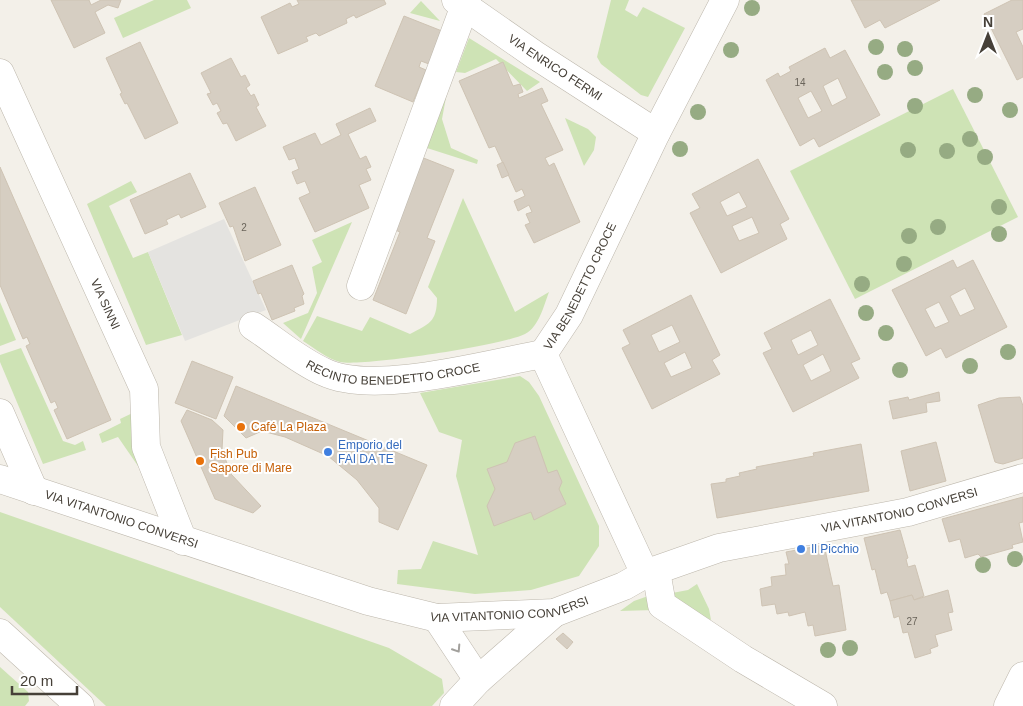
<svg xmlns="http://www.w3.org/2000/svg" width="1023" height="706" viewBox="0 0 1023 706" font-family="Arial,sans-serif">
<rect width="100%" height="100%" fill="#f3f0e9"/>
<!-- green -->
<g fill="#cee3b5">
<path d="M154,0H187L191,8L123,38L114,18Z"/>
<path d="M611,0H629L625,10L637,17L643,7L685,28L648,97L641,95L601,64L597,57Z"/>
<path d="M421,1L440,21L410,13Z"/>
<path d="M469,38L540,82L527,91L496,59L465,73L456,72Z"/>
<path d="M953,89L1018,217L855,299L790,171Z"/>
<path d="M447,92L442,119L451,148L478,160L477,164L427,148Z"/>
<path d="M565,118L588,129L596,137L594,150L584,166Z"/>
<path d="M131,181L137,192L109,206L133,258L148,252L182,335L146,345L87,204Z"/>
<path d="M463,198L515,312L549,292C544,305 539,327 525,334C504,345 363,367 340,362C328,359 314,348 303,341L317,316L362,331L370,317L410,334C429,324 437,322 437,298L428,287Z"/>
<path d="M352,222L301,339L283,323L308,313L317,293L312,267L322,262L312,240Z"/>
<path d="M0,302L16,340L0,346Z"/>
<path d="M21,348L63,441L75,445L83,441L86,450L43,464L0,362V355Z"/>
<path d="M520,376L529,382L539,396L599,526V546L579,576L531,590L475,594L397,584L398,570L421,569L433,541L478,555L456,476L462,440L439,432L420,393Z"/>
<path d="M141,409L149,482L118,437L102,443L99,434L121,423L120,419Z"/>
<path d="M0,512L389,648L442,679L444,693L432,706H106L0,607Z"/>
<path d="M697,584L709,609L711,620L692,612L667,594L688,590Z"/>
<path d="M651,595L654,610L620,611L634,601Z"/>
<path d="M0,667L28,692L29,701L25,706H0Z"/>
</g>
<!-- parking -->
<path fill="#e4e3e0" d="M224,219L266,310L185,341L148,252Z"/>
<!-- building -->
<g fill="#d6cec2" stroke="#cec3b3" fill-rule="evenodd">
<path d="M51,0H89L91,5L101,0H121L118,8L108,5L95,12L105,33L74,48Z"/>
<path d="M297,0H384L386,4L356,18L354,15L346,19L347,23L319,36L316,33L306,37L308,41L278,54L261,17L290,3L292,7L299,4Z"/>
<path d="M851,0H940L885,28L880,20L865,28Z"/>
<path d="M1012,0H1023V29L1016,32L1023,47V77L1017,80L984,14Z"/>
<path d="M404,16L442,31L429,64L421,61L419,67L426,70L413,102L375,86Z"/>
<path d="M140,42L178,123L145,139L127,103L125,104L120,94L122,93L106,58Z"/>
<path d="M825,48L830,58L845,50L880,115L819,147L814,138L800,146L766,80L778,73L780,77L791,71L789,67ZM838,78L847,98L832,106L823,86ZM811,91L822,111L808,118L798,98Z"/>
<path d="M231,58L241,77L245,75L250,85L246,88L251,96L254,94L259,105L256,107L266,126L236,141L227,123L223,124L217,113L221,111L217,103L213,105L207,94L211,93L201,73Z"/>
<path d="M503,62L513,86L520,84L523,92L518,94L519,98L542,88L548,101L541,104L563,150L545,158L549,166L554,163L580,222L534,243L525,225L530,223L526,214L532,212L529,205L518,211L514,201L525,196L522,189L516,192L495,146L489,148L459,81Z"/>
<path d="M370,108L376,121L348,134L360,159L366,156L371,167L366,169L371,180L359,185L369,208L315,232L299,198L310,193L305,181L297,184L292,172L299,169L295,158L289,160L283,147L315,133L321,145L341,135L336,124Z"/>
<path d="M421,157L454,170L427,238L435,241L406,314L373,300L400,232L393,229Z"/>
<path d="M758,159L789,219L780,224L787,239L721,273L690,213L700,208L692,194ZM739,192L747,207L727,216L720,202ZM752,217L759,233L739,241L732,226Z"/>
<path d="M503,162L509,175L502,178L497,165Z"/>
<path d="M0,167L111,420L67,439L54,410L58,408L55,401L51,403L26,346L30,344L27,337L23,339L0,285Z"/>
<path d="M190,173L206,207L181,218L179,214L166,220L168,224L145,234L130,200Z"/>
<path d="M255,187L281,245L245,261L233,226L230,227L219,203Z"/>
<path d="M953,260L957,268L973,260L1007,327L946,358L941,348L926,356L892,290ZM965,288L975,309L960,316L950,296ZM939,302L949,322L935,328L925,309Z"/>
<path d="M292,265L304,294L302,296L304,304L294,308L295,311L272,320L261,293L258,294L253,281Z"/>
<path d="M691,295L720,355L712,360L720,374L652,409L622,348L630,344L623,330ZM672,325L680,342L659,352L651,335ZM685,352L692,368L671,377L664,363Z"/>
<path d="M830,299L860,359L851,363L859,378L793,412L763,353L772,349L764,333ZM811,330L818,345L798,355L791,340ZM823,354L831,371L811,381L803,365Z"/>
<path d="M192,361L233,377L216,419L175,403Z"/>
<path d="M236,386L427,465L398,530L379,522V508L357,480L328,456L285,437L262,431L246,438L224,416Z"/>
<path d="M939,392L940,401L926,403L927,412L893,419L889,401L908,397L909,400Z"/>
<path d="M1020,397L1023,406V458L1003,464L998,463L995,462L978,405L999,398Z"/>
<path d="M187,410L212,420L223,430L222,450L231,474L261,506L253,513L215,499L181,421Z"/>
<path d="M535,436L548,473L557,470L562,482L559,489L566,504L534,520L531,512L494,526L487,506L495,489L487,469L507,462L515,443Z"/>
<path d="M936,442L946,481L910,491L901,451Z"/>
<path d="M861,444L869,491L717,518L711,484L726,482V479L740,476L739,473L757,469L756,467L814,456L813,453Z"/>
<path d="M1023,497V522L1019,523L1023,542L1012,545L1013,548L981,557L978,554L965,558L960,539L949,542L942,519Z"/>
<path d="M900,530L908,558L906,559L908,567L915,565L924,596L914,600L912,595L890,601L887,592L881,594L875,569L872,570L864,538Z"/>
<path d="M824,545L833,586L839,585L846,630L815,636L813,625L808,626L805,612L789,616L788,612L777,614L775,604L762,606L760,589L772,586L771,577L786,575L785,564H789L786,552Z"/>
<path d="M948,590L953,612L948,613L952,630L935,635L938,646L930,649L931,653L915,658L908,632L903,633L899,616L894,618L890,601L912,595L914,600Z"/>
<path d="M563,633L573,642L567,649L556,639Z"/>
</g>
<g fill="none" stroke-linecap="round" stroke-linejoin="round">
<!-- minor casing -->
<g stroke="#bdb7ac" stroke-width="29">
<g id="minor">
<path id="s1" d="M456,0L535,55L656,133"/>
<path id="s2" d="M0,73L144,389L146,447L183,541"/>
<path d="M361,286L467,0"/>
<path id="s3" d="M253,326C276,341 299,361 324,372C374,396 487,364 543,354"/>
<path d="M0,413L34,491"/>
<path id="s4" d="M0,479L368,601L437,618L554,613L624,586L645,574L719,548L908,512L1023,478"/>
<path d="M656,571L662,605L743,659L823,706"/>
<path id="s5" d="M645,574L543,354L569,315L656,133L725,0"/>
<path d="M437,618L478,680"/>
<path d="M0,633L80,706"/>
<path d="M454,706L478,680L554,613"/>
<path d="M1008,706L1023,676"/>
</g>
</g>
<!-- minor -->
<use href="#minor" stroke="#fff" stroke-width="28"/>
</g>
<!-- trees -->
<g fill="#96ab83">
<circle cx="752" cy="8" r="8"/>
<circle cx="876" cy="47" r="8"/>
<circle cx="905" cy="49" r="8"/>
<circle cx="731" cy="50" r="8"/>
<circle cx="915" cy="68" r="8"/>
<circle cx="885" cy="72" r="8"/>
<circle cx="975" cy="95" r="8"/>
<circle cx="915" cy="106" r="8"/>
<circle cx="1010" cy="110" r="8"/>
<circle cx="698" cy="112" r="8"/>
<circle cx="970" cy="139" r="8"/>
<circle cx="680" cy="149" r="8"/>
<circle cx="908" cy="150" r="8"/>
<circle cx="947" cy="151" r="8"/>
<circle cx="985" cy="157" r="8"/>
<circle cx="999" cy="207" r="8"/>
<circle cx="938" cy="227" r="8"/>
<circle cx="999" cy="234" r="8"/>
<circle cx="909" cy="236" r="8"/>
<circle cx="904" cy="264" r="8"/>
<circle cx="862" cy="284" r="8"/>
<circle cx="866" cy="313" r="8"/>
<circle cx="886" cy="333" r="8"/>
<circle cx="1008" cy="352" r="8"/>
<circle cx="970" cy="366" r="8"/>
<circle cx="900" cy="370" r="8"/>
<circle cx="1015" cy="559" r="8"/>
<circle cx="983" cy="565" r="8"/>
<circle cx="850" cy="648" r="8"/>
<circle cx="828" cy="650" r="8"/>
</g>
<!-- one-way arrows -->
<defs><path id="oneway-chevron" d="M-2-3.5L2.5 0L-2 3.5" fill="none" stroke-width="1.6" stroke-linecap="round" stroke-linejoin="round" transform="scale(1.25)"/></defs>
<use stroke="#a2a09c" href="#oneway-chevron" transform="translate(457 649) rotate(57)"/>
<!-- markers -->
<g fill="#e8710a" stroke="#fff" stroke-width="2">
<circle cx="241" cy="427" r="5"/>
<circle cx="200" cy="461" r="5"/>
</g>
<g fill="#3f7fe0" stroke="#fff" stroke-width="2">
<circle cx="328" cy="452" r="5"/>
<circle cx="801" cy="549" r="5"/>
</g>
<g text-anchor="middle" dominant-baseline="central" stroke-width="4" stroke-linejoin="round" paint-order="stroke">
<!-- number labels -->
<g font-size="10" fill="#6a645a">
<text x="800" y="82">14</text>
<text x="244" y="227">2</text>
<text x="912" y="621">27</text>
</g>
<!-- street labels -->
<g font-size="12" fill="#464038" stroke="#fff">
<text stroke="none"><textPath href="#s1" startOffset="120">VIA ENRICO FERMI</textPath></text>
<text stroke="none"><textPath href="#s5" startOffset="320">VIA BENEDETTO CROCE</textPath></text>
<text stroke="none"><textPath href="#s2" startOffset="254">VIA SINNI</textPath></text>
<text stroke="none"><textPath href="#s3" startOffset="154">RECINTO BENEDETTO CROCE</textPath></text>
<text stroke="none"><textPath href="#s4" startOffset="938">VIA VITANTONIO CONVERSI</textPath></text>
<text stroke="none"><textPath href="#s4" startOffset="128">VIA VITANTONIO CONVERSI</textPath></text>
<text stroke="none"><textPath href="#s4" startOffset="532">VIA VITANTONIO CONVERSI</textPath></text>
</g>
<!-- food labels -->
<g font-size="12" fill="#c56008" stroke="#fff" text-anchor="start">
<text x="251" y="427">Café La Plaza</text>
<text x="210" y="454">Fish Pub<tspan x="210" dy="14">Sapore di Mare</tspan></text>
</g>
<!-- shop labels -->
<g font-size="12" fill="#366cbe" stroke="#fff" text-anchor="start">
<text x="338" y="445">Emporio del<tspan x="338" dy="14">FAI DA TE</tspan></text>
<text x="811" y="549">Il Picchio</text>
</g>
</g>
<!-- north arrow -->
<g transform="translate(988 35)" stroke="#ffffff" stroke-width="4" paint-order="stroke">
<path d="M0-4L9 19L0 12L-9 19Z" fill="#464038"/>
<text y="-8" font-size="14" font-weight="bold" text-anchor="middle" fill="#464038">N</text>
</g>
<!-- scale -->
<path d="M12 686v8h65v-8" fill="none" stroke="#464038" stroke-width="2.5"/>
<text x="20" y="686" font-size="15" fill="#464038" stroke="#ffffff" stroke-width="4" paint-order="stroke">20 m</text>
</svg>
